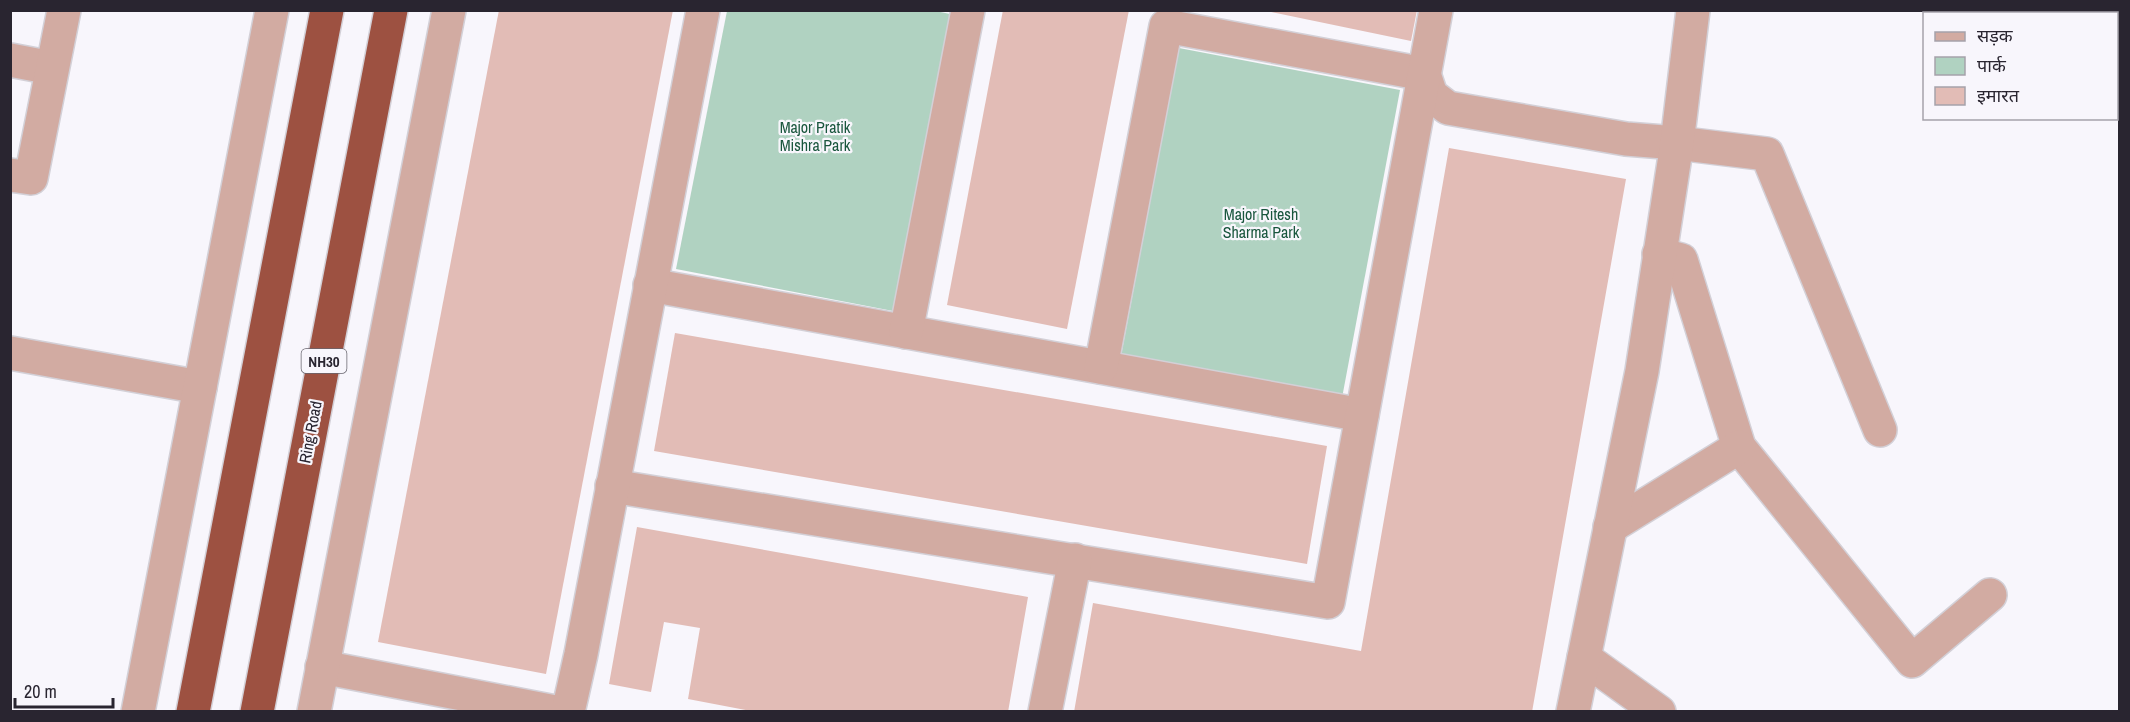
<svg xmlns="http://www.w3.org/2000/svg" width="2130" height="722" viewBox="0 0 2130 722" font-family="'Archivo Narrow','Noto Sans Devanagari',sans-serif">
<rect width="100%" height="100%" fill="#f8f6fc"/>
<!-- built -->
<path fill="#eeeaf8" d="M1970,11H2082L2074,14H1971Z"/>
<!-- green -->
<g fill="#b0d2c1">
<path d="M931,10L950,14L893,311L676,269L727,11Z"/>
<path d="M1179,48L1400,90L1342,398L1121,356Z"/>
</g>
<!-- building -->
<g fill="#e2bcb6">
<path d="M499,10H673L546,674L378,642Z"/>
<path d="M1003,10H1129L1067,329L947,305Z"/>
<path d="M1262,10H1417L1411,41Z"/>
<path d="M1449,148L1626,179L1532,712H1074L1093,603L1361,651Z"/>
<path d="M675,333L1327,446L1307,564L654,451Z"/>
<path d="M637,527L1028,597L1008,712H756L688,699L700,628L664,622L651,692L609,684Z"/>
</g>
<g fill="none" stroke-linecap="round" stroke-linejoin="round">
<!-- minor casing -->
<g stroke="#d3d0d7" stroke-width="36">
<g id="minor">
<path d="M10,60L52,68"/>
<path d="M10,175L31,178L64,10"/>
<path d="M1659,254L1681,260L1739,447L1912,661L1990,595"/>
<path d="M650,285L1362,415"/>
<path d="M906,332L968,10"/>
<path d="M10,353L200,387"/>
<path d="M1101,367L1166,26L1424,74L1431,95L1448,108L1626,139L1677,143L1767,154L1880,430"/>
<path d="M612,486L1328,602L1436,10"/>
<path d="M1610,527L1739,447"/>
<path d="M1584,658L1659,712"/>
<path d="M322,667L555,712"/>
<path d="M138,712L272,10"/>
<path d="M314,712L449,10"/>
<path d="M568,712L581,654L703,10"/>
<path d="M1045,712L1075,560"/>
<path d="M1573,712L1642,371L1677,143L1693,10"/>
</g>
</g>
<!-- highway casing -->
<g stroke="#d3d0d7" stroke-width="36">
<g id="highway">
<path d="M193,712L327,10"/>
<path d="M257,712L391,10"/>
</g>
</g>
<!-- minor -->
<use href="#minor" stroke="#d2aba2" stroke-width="33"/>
<!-- highway -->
<use href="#highway" stroke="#9d5141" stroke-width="33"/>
</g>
<g text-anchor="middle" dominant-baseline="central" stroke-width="4.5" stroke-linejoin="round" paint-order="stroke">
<!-- shield labels -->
<rect fill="#f8f6fc" stroke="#67646d" stroke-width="1.5" x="301.5" y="349" width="45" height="24" rx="4.5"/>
<g font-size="15" font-weight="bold" fill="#292530">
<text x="324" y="361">NH30</text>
</g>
<!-- park labels -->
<g font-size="16" fill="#19563d" stroke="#f8f6fc">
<text x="815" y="127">Major Pratik<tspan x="815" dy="18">Mishra Park</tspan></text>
<text x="1261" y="214">Major Ritesh<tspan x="1261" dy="18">Sharma Park</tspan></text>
</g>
<!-- street labels -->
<g font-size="16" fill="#292530" stroke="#f8f6fc">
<text transform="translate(310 432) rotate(-79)">Ring Road</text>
</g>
</g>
<!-- border -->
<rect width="2130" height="722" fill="none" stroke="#292530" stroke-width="24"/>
<!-- legend -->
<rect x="1923" y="12" width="195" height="108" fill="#f8f6fc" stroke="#a5a2aa" stroke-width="1.5"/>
<rect x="1935" y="32" width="30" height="9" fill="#d2aba2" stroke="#a5a2aa" stroke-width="1.5"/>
<text x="1977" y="42" font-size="18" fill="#292530">सड़क</text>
<rect x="1935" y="57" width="30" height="18" fill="#b0d2c1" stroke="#a5a2aa" stroke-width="1.5"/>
<text x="1977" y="72" font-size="18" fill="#292530">पार्क</text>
<rect x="1935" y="87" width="30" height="18" fill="#e2bcb6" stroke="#a5a2aa" stroke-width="1.5"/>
<text x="1977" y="102" font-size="18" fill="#292530">इमारत</text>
<!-- scale -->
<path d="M15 698v9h98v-9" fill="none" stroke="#292530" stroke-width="3"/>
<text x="24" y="698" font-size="18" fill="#292530" stroke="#f8f6fc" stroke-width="4.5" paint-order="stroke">20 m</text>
</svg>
